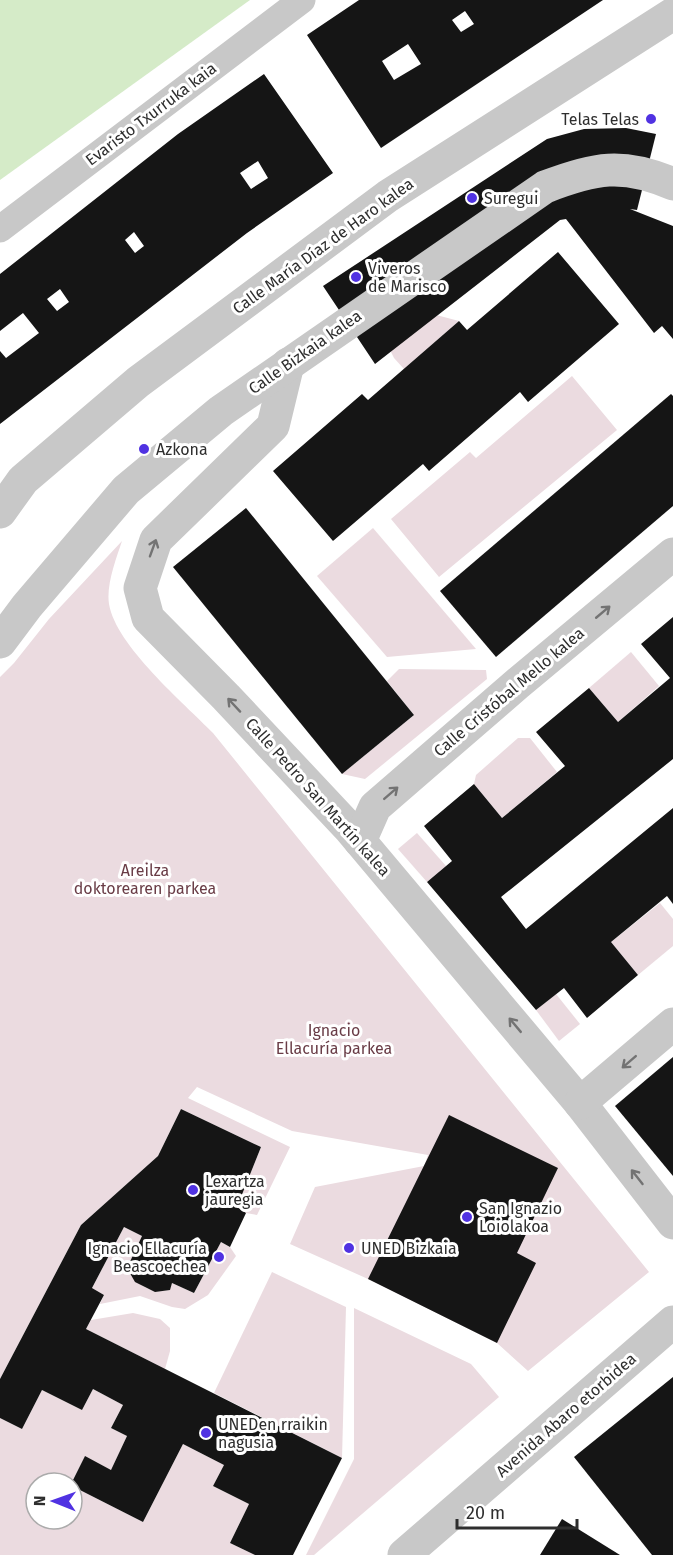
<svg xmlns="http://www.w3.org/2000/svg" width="673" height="1555" viewBox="0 0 673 1555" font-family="'Fira Sans',sans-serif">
<rect width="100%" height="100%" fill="#fff"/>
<!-- green -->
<g fill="#ebdbe0">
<path d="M425,312L459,321L404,369L394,358L385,340Z"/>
<path d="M572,376L617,430L439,577L391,519L470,452L476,458Z"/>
<path d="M373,528L476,649L387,657L317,576Z"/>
<path d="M122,541C116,559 106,585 109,604C116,646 184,703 213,733L649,1272L528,1371L497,1343L368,1279L290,1244L315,1187L424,1166L428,1155L292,1131L197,1087L188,1098L290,1147L257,1215L246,1213L237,1207L261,1147L181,1109L158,1156L81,1225L0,1379V677L14,663L49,619Z"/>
<path d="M631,652L659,686L618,722L589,688Z"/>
<path d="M399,669L486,670L487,679L365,779L342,774L414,715L387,681Z"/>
<path d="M518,738H530L557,772L502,818L474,784L476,775Z"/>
<path d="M417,833L446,866L427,882L398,849Z"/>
<path d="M660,903L673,919V946L638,975L611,942Z"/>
<path d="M556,994L580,1024L559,1041L536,1010Z"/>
<path d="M124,1227L142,1236L127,1268C138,1286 148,1293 169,1290L172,1283L194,1293L221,1242L230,1247L236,1256L208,1295L185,1309L172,1307L140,1296L100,1304L104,1295L92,1288Z"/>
<path d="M272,1272L346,1307L342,1458L214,1393Z"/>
<path d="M354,1308L471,1364L499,1397L314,1555H306L354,1459Z"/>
<path d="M133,1313L160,1319L170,1328V1351L165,1369L86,1329L91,1320Z"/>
<path d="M93,1389L123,1405L111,1428L127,1436L111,1470L85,1457L71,1483H36V1519H72V1486L143,1522L183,1444L224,1465L213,1486L249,1504L230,1543L255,1555H0V1418L22,1429L42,1390L82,1410Z"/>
</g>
<!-- water -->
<path fill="#d5ebc8" d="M0,0H250L0,180Z"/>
<!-- building -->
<g fill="#151515" fill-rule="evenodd">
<path d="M359,0H603L381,148L307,35ZM465,11L474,24L461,32L452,20ZM408,44L421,64L394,80L382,61Z"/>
<path d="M264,74L333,173L247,233L0,424V351L6,358L39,333L23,313L0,331V274L178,134ZM258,161L268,178L251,189L240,173ZM134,232L144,246L135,253L125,240ZM60,289L69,302L57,311L47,299Z"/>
<path d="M626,128L656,134L637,210L630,209L673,226V339L662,326L654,333L566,219L560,220L375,364L323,286L547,139L584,129Z"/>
<path d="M558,252L619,324L528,402L520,392L429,471L423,464L333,541L273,471L362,394L368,400L459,321L467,330Z"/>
<path d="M671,394L673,396V506L496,657L440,591Z"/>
<path d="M246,508L414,715L342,774L173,567Z"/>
<path d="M673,617V759L501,897L526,929L673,808V904L667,896L611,942L638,975L587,1018L564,988L536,1010L427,882L452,861L424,826L474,784L502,818L565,766L536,732L589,688L618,722L670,678L641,644Z"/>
<path d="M673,1057V1176L615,1106Z"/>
<path d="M181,1109L261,1147L237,1207L246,1213L230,1247L221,1242L194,1293L172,1283L170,1290L155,1292L135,1282L127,1268L142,1236L124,1227L92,1288L104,1295L86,1329L342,1458L293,1555H255L230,1543L249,1504L213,1486L224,1465L183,1444L143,1522L72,1486V1482L85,1456L111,1470L127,1436L111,1428L123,1405L93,1389L82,1410L42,1390L22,1429L0,1418V1379L81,1225L158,1156Z"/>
<path d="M449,1115L558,1168L517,1253L536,1263L497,1343L368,1279Z"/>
<path d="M673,1377V1555H652L574,1457Z"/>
<path d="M562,1519L620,1555H540Z"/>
</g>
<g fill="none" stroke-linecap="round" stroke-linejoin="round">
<!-- pedestrian -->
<path stroke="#c8c8c8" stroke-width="27" d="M0,229L302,0"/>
<!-- minor -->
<g stroke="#c8c8c8" stroke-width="33">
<path d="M288,364L273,426L156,540L140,588L148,618L226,697L349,828L580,1103L673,1223"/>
<path d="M0,512L23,480L138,382L388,196L673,14"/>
<path d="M0,642L27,606L126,490L221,411L545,187C594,168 623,162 673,184"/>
<path d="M360,841L375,807L517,684L673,554"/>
<path d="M580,1103L673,1024"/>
</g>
<!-- tertiary -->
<path stroke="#c8c8c8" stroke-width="33" d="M404,1555L673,1322"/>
</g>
<!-- one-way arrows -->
<defs><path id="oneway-shaft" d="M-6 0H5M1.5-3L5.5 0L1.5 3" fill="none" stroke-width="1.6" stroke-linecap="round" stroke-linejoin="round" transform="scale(1.5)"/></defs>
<g stroke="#737373">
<use href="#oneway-shaft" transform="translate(153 548) rotate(-70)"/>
<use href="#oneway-shaft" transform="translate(603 612) rotate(-40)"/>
<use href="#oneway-shaft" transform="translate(234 705) rotate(-133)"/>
<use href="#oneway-shaft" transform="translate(391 793) rotate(-41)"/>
<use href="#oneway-shaft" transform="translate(515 1025) rotate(-130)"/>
<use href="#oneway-shaft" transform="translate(629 1062) rotate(139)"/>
<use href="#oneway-shaft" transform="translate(637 1177) rotate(-128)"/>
</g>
<!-- markers -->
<g fill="#5032e2" stroke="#fff" stroke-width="2">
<circle cx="651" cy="119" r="6"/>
<circle cx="472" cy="198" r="6"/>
<circle cx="356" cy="277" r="6"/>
<circle cx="144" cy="449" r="6"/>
<circle cx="193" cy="1190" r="6"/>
<circle cx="467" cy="1217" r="6"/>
<circle cx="349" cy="1248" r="6"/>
<circle cx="219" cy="1257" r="6"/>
<circle cx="206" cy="1433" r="6"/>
</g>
<g text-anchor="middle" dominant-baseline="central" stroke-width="6" stroke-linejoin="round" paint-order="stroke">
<!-- street labels -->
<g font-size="16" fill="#2e2e2e" stroke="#fff">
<text transform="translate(151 114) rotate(-37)">Evaristo Txurruka kaia</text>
<text transform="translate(323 246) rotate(-36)">Calle María Díaz de Haro kalea</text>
<text transform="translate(305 352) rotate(-35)">Calle Bizkaia kalea</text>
<text transform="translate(509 692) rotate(-40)">Calle Cristóbal Mello kalea</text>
<text transform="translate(318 797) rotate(48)">Calle Pedro San Martín kalea</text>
<text transform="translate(566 1415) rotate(-41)">Avenida Abaro etorbidea</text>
</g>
<!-- poi labels -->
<g font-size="16" fill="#2e2e2e" stroke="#fff" text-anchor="start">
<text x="639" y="119" text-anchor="end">Telas Telas</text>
<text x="484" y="198">Suregui</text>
<text x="368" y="268">Viveros<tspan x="368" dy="18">de Marisco</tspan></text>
<text x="156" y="449">Azkona</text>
<text x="205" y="1181">Lexartza<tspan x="205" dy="18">jauregia</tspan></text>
<text x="479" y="1208">San Ignazio<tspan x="479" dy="18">Loiolakoa</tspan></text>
<text x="207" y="1248" text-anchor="end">Ignacio Ellacuría<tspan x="207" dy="18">Beascoechea</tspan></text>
<text x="361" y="1248">UNED Bizkaia</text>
<text x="218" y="1424">UNEDen rraikin<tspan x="218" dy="18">nagusia</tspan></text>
</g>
<!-- park labels -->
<g font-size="16" fill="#693c46" stroke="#fff">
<text x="145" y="870">Areilza<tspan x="145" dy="18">doktorearen parkea</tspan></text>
<text x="334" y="1030">Ignacio<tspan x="334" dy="18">Ellacuría parkea</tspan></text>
</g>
</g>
<!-- north arrow -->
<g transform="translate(54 1501) rotate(271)"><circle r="28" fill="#ffffff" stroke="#ababab" stroke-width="1.5"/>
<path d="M0-4.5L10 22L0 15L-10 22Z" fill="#5032e2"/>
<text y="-9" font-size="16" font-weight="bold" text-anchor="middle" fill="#2e2e2e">N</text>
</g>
<!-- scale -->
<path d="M457 1519v9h120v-9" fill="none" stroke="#2e2e2e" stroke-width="3"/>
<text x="466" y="1519" font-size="18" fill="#2e2e2e" stroke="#ffffff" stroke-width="4.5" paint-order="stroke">20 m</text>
</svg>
